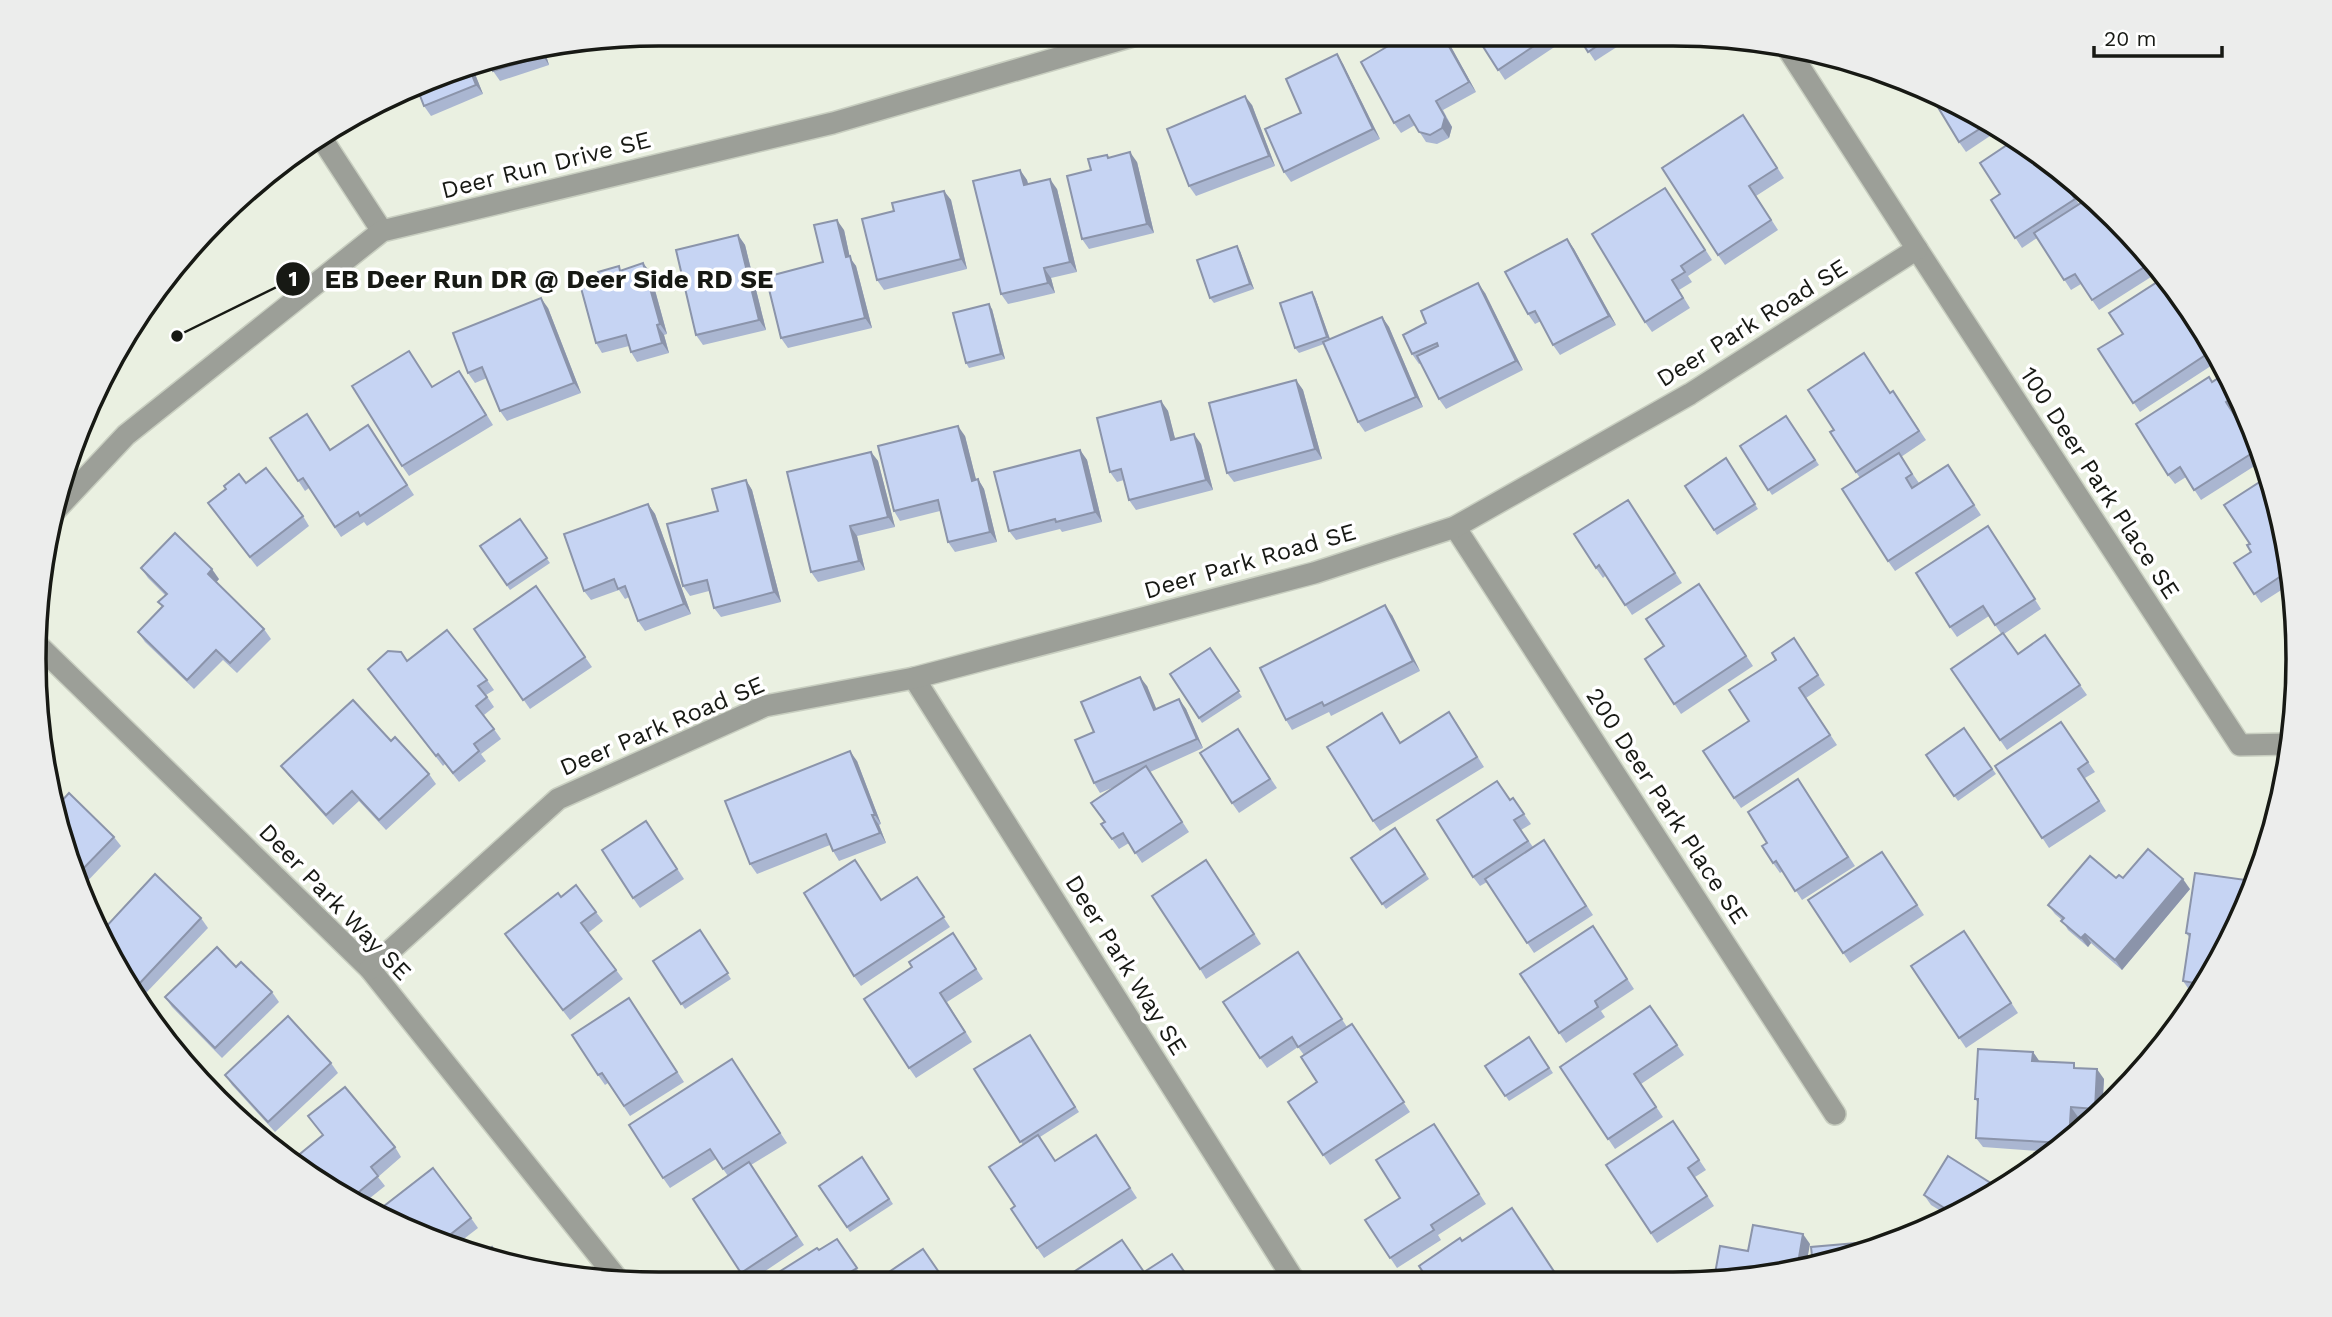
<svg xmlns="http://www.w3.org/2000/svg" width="2332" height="1317" viewBox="0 0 2332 1317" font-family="'Work Sans',sans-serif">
<rect width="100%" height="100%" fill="#eaf0e1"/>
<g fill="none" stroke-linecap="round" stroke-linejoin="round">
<!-- minor casing -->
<g stroke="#c8cec0" stroke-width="24">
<g id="minor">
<path d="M322,139L382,231"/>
<path d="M1917,249L2240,745L2292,744"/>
<path d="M53,513L126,435L382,231L833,123L1140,34"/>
<path d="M1455,527L1835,1114"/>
<path d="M40,647L370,969L620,1282"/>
<path d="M914,678L1294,1280"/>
<path d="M370,969L558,799L765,706L914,678L1314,573L1455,527L1690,394L1917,249L1786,46"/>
</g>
</g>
<!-- minor -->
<use href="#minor" stroke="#9c9f98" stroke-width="21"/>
</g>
<!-- wall -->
<g fill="#aab6d1">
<path d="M1444,34L1476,92L1443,110L1452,127L1449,138L1437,144L1426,142L1415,125L1401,133L1394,123Z"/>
<path d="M1475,34H1566L1568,38L1505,80Z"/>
<path d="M1577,34H1637L1595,61Z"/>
<path d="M545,52L549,65L500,81L493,71L490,61Z"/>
<path d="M1337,54L1343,64L1380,139L1291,182L1284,172L1301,113Z"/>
<path d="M471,64L483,94L431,116L424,106Z"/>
<path d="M1252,105L1275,166L1196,196L1189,186Z"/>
<path d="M1743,115L1784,178L1756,196L1778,230L1725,265L1718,255Z"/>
<path d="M1986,117L2002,128L1966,152L1959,142Z"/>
<path d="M1107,155L1109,158L1137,162L1154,233L1089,249L1082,239L1091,170Z"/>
<path d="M2053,165L2079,204L2092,196L2162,270L2099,310L2081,284L2071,290L2037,238L2022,248L1991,200Z"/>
<path d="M1020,170L1027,180L1028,184L1057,189L1077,272L1051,278L1055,293L1008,304L1001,294Z"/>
<path d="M944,191L951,200L967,269L884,290L877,280L894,211Z"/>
<path d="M1672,198L1712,260L1688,276L1692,282L1679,290L1690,308L1652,332L1645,322Z"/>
<path d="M230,214L233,220L207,238Z"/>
<path d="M844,230L850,258L856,266L872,328L788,348L781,338L823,262Z"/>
<path d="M738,235L745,245L766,330L703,345L696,335Z"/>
<path d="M1567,239L1574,249L1616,325L1560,355L1553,345L1541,321L1535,324L1528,314Z"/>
<path d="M1240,251L1254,289L1214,303L1210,298Z"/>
<path d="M643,263L650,272L667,334L664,335L669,353L637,362L631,352L629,346L602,353L596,343L601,283L622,270Z"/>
<path d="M2162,279L2217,362L2140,412L2098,349L2123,334Z"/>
<path d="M1312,292L1315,297L1330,339L1382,317L1389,327L1423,407L1365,432L1358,422L1324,344L1299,353L1295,348Z"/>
<path d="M1485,293L1523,370L1446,409L1439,399L1421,363L1419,364L1412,354Z"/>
<path d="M548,308L581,393L507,421L500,411L487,378L475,383L468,373Z"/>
<path d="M992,309L1005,359L969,368L966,363Z"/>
<path d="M409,351L432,387L466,381L493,425L409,476L402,466Z"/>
<path d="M1296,380L1303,390L1322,459L1234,482L1227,473Z"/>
<path d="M2212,382H2234L2243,405L2232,412L2264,460L2201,500L2186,477L2175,484L2168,475Z"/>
<path d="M1893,391L1926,440L1901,457L1919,483L1948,465L1981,515L1895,571L1888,561L1860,478L1856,472L1890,393Z"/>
<path d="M1161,401L1168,411L1175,439L1201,444L1213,490L1136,510L1129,500L1124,480L1117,482L1110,472Z"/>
<path d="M1786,416L1819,465L1772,495L1740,446Z"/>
<path d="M375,435L414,495L367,526L364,522L341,537L309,488L305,491L270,438L330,450Z"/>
<path d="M965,436L976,480L978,479L984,489L997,542L955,552L948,542L940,511L900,521L894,511Z"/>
<path d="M1080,450L1087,460L1102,522L1062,532L1060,529L1016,540L1009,531Z"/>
<path d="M871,452L878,461L895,527L857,536L865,570L818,582L811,572Z"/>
<path d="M1726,458L1758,509L1717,535L1685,486Z"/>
<path d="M746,480L752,490L781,602L721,617L714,608L709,591L690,596L683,586L718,511Z"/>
<path d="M2278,497L2293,591L2289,585L2261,603L2234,563L2251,552L2250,544Z"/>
<path d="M1628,500L1682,583L1632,615L1606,575L1603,578L1596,568Z"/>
<path d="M208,503L303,516L309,526L257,567Z"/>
<path d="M648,504L655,514L691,614L645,631L638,621L629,597L625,599L619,590L591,600L584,591Z"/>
<path d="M520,519L550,563L510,590L480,546Z"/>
<path d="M1995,536L2041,609L2004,634L2018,654L2045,635L2087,695L2007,750L1951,669L2002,635L1989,616L1957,637L1950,627Z"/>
<path d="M141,568L219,579L216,582L264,629L271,639L237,673L223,660L194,689L145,642L138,632L162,607L158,602L165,595L148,578Z"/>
<path d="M1699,584L1753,666L1681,714L1645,659L1664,646Z"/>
<path d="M536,586L592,667L530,709L474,629Z"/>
<path d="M1392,615L1420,671L1331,716L1329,712L1292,730L1286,720Z"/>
<path d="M1794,638L1825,685L1806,698L1837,745L1741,808L1734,798L1749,721L1776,660Z"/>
<path d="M1210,648L1242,697L1202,723L1170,674Z"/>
<path d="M408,661L487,680L494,690L486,695L494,707L484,715L501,739L481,754L486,761L459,782L445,764L443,766L368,669Z"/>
<path d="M1147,686L1156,709L1179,699L1186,709L1203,748L1150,772L1189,832L1142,863L1129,843L1119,849L1101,824L1105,822L1114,787L1100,793L1094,783V732Z"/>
<path d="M1456,722L1484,767L1380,831L1373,821L1389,723L1400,742Z"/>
<path d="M2061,722L2095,772L2085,778L2106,811L2049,848L1995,766Z"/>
<path d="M1964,728L1996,774L1958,801L1926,755Z"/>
<path d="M1238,729L1277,788L1239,813L1232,803Z"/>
<path d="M391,741L429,774L436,784L386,830L359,801L333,825L288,775L281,766Z"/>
<path d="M857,761L881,824L879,825L886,843L839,861L833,851L830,845L757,874L750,864Z"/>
<path d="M1798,779L1855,866L1802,900L1783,871L1780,873L1773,863L1767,843Z"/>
<path d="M1513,798L1531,824L1521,830L1533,847L1544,840L1593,915L1534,953L1487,882L1480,886L1473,877L1510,800Z"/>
<path d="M59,804L114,837L121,846L79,890Z"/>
<path d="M646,821L684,879L640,908L633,898Z"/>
<path d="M1395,828L1429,879L1386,909L1351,858Z"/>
<path d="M1889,862L1924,915L1850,963L1808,900Z"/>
<path d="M1213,870L1261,944L1206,979L1200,969Z"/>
<path d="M917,877L950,927L861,986L854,976Z"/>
<path d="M2116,878H2123L2190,889L2122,970L2091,943L2088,947L2068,930L2062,920L2055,914L2048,905Z"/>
<path d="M2246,880L2252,889L2215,971L2199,992L2190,991L2183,981L2189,937L2186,933Z"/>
<path d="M596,912L603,921L588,933L623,979L570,1020L512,944Z"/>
<path d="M201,918L208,928L145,994L134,983L102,931Z"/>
<path d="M1593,926L1634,989L1601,1011L1605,1017L1566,1043L1520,974Z"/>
<path d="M700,930L731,979L685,1009L653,961Z"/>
<path d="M1964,931L2018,1013L1966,1048L1911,966Z"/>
<path d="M953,933L983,979L947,1002L972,1042L916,1078L909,1068L912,967Z"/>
<path d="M1298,952L1347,1027L1352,1024L1410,1112L1330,1165L1288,1102L1317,1082L1304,1055L1298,1047L1267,1068L1260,1058Z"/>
<path d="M272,992L279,1002L222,1058L172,1007L165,997Z"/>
<path d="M1650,1006L1684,1055L1641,1084L1663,1117L1615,1149L1560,1067Z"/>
<path d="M636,1008L684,1082L630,1116L608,1083L605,1085L598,1075Z"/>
<path d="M1030,1035L1079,1112L1040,1137L1055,1161L1096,1135L1137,1198L1044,1258L1037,1248L1015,1206L1023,1145L974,1069Z"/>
<path d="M1529,1037L1553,1073L1509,1101L1485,1066Z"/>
<path d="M2033,1052L2039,1061L2078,1068L2104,1079L2102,1112L2094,1118L2078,1117L2077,1132L2053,1152L1983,1147L1976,1138L1978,1103L1975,1099Z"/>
<path d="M331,1063L338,1073L275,1132L232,1085L225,1075Z"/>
<path d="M739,1069L787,1143L751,1165L804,1245L749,1282H747L693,1199L728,1176L716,1159L670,1188L663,1178Z"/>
<path d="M308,1116L395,1147L401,1157L378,1177L385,1186L360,1206L346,1200L323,1135Z"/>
<path d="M1673,1121L1706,1170L1695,1177L1714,1206L1657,1243L1606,1165Z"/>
<path d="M1434,1124L1486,1204L1438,1235L1441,1240L1397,1268L1365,1220L1400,1198Z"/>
<path d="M862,1157L893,1204L850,1232L819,1186Z"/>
<path d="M2000,1189L1944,1213L1931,1205L1924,1195Z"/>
<path d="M375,1213L471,1218L478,1228L452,1248Z"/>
<path d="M837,1239L863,1278L858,1282H763Z"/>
</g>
<!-- shaded-wall -->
<g fill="#8b94aa">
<path d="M1442,34H1444L1476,92L1469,82Z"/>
<path d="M545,52L549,65L541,53Z"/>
<path d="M1337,54L1343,64L1380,139L1373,129Z"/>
<path d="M471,64L483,94L476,85L468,65Z"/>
<path d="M1245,96L1252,105L1275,166L1269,156Z"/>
<path d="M1436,101L1452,127L1449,138L1442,128Z"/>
<path d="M1130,152L1137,162L1154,233L1147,224Z"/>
<path d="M1020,170L1027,180L1031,195L1024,185Z"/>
<path d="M1050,179L1057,189L1077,272L1070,262Z"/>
<path d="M944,191L951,200L967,269L961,259Z"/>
<path d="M837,220L844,230L850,258L856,266L872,328L865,318L846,257Z"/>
<path d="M738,235L745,245L766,330L759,320Z"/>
<path d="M1567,239L1574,249L1616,325L1609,316Z"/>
<path d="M1237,246L1240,251L1254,289L1250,284Z"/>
<path d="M643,263L650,272L667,334L660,324Z"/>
<path d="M1044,268L1051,278L1055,293L1048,283Z"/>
<path d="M1478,283L1485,293L1523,370L1516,361Z"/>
<path d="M1312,292L1315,297L1331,342L1327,337Z"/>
<path d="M541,298L548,308L581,393L574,383Z"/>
<path d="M989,304L992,309L1005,359L1001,354Z"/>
<path d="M1382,317L1389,327L1423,407L1416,397Z"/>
<path d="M657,325L664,335L669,353L662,343Z"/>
<path d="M1296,380L1303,390L1322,459L1315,449Z"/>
<path d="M1161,401L1168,411L1178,450L1171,440Z"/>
<path d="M958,426L965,436L979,491L972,481Z"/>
<path d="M1194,434L1201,444L1213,490L1206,480Z"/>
<path d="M1080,450L1087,460L1102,522L1095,512Z"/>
<path d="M871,452L878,461L895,527L888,517Z"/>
<path d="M978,479L984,489L997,542L990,532Z"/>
<path d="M746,480L752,490L781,602L774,592Z"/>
<path d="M648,504L655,514L691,614L684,604Z"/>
<path d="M850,526L857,536L865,570L859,561Z"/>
<path d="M212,569L219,579L215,584L208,574Z"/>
<path d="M1385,605L1392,615L1420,671L1413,661Z"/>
<path d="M1140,677L1147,686L1161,720L1154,710Z"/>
<path d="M1179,699L1186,709L1203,748L1197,739Z"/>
<path d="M850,751L857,761L881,824L875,815Z"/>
<path d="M872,815L879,825L886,843L880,833Z"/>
<path d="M2183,879L2190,889L2122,970L2115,960Z"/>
<path d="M2246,880L2252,889L2241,913Z"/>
<path d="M2085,934L2091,943L2088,947L2081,938Z"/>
<path d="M2033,1052L2040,1062L2032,1061Z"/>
<path d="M2097,1069L2104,1079L2102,1112L2099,1114L2095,1109Z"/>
<path d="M2071,1107L2078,1117L2077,1132L2069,1139Z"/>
<path d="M1803,1234L1810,1244L1806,1266L1797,1269Z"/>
</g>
<!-- building -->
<g fill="#c6d4f3" stroke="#8b94aa" stroke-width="2">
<path d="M1397,34H1442L1469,82L1436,101L1445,117L1442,128L1430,135L1419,132L1409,115L1394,123L1361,62L1395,42L1392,37Z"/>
<path d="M1475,34H1552L1498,70Z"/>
<path d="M1577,34H1615L1588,52Z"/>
<path d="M541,53L542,56L493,71L490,61Z"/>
<path d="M1337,54L1373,129L1284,172L1265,129L1301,113L1286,79Z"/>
<path d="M468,65L476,85L424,106L417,88L458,66Z"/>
<path d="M1930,94L1986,117L1992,121L1959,142Z"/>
<path d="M1245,96L1269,156L1189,186L1167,129Z"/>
<path d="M1743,115L1777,168L1749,186L1771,220L1718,255L1662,168Z"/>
<path d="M2016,139L2052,165L2075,199L2015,238L1991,200L2000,194L1980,163Z"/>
<path d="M1130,152L1147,224L1082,239L1067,176L1091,170L1088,159L1107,155L1108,158Z"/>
<path d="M1020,170L1024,185L1050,179L1070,262L1044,268L1048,283L1001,294L973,181Z"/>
<path d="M1665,188L1705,250L1681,266L1685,272L1672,280L1683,298L1645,322L1592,234Z"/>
<path d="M944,191L961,259L877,280L862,219L894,211L892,203Z"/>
<path d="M2092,196L2154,261L2092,300L2075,274L2064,280L2034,233Z"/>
<path d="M837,220L846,257L850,256L865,318L781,338L766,277L823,262L814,225Z"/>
<path d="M738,235L759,320L696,335L676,250Z"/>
<path d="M1567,239L1609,316L1553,345L1535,311L1528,314L1505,272Z"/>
<path d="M1237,246L1250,284L1210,298L1197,260Z"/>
<path d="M643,263L660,324L657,325L662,343L631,352L626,335L596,343L581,288L601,283L598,272L619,266L620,271Z"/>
<path d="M2162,279L2210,352L2133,403L2098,349L2123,334L2109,313Z"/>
<path d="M1478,283L1516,361L1439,399L1417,356L1438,346L1437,343L1412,354L1403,335L1426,323L1421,311Z"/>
<path d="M1312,292L1327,337L1295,348L1280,303Z"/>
<path d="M541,298L574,383L500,411L482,367L468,373L453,333Z"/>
<path d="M989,304L1001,354L966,363L953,313Z"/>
<path d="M1382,317L1416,397L1358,422L1323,342Z"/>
<path d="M409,351L432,387L459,371L486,415L402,466L352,386Z"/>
<path d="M1864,353L1890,393L1893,391L1919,431L1856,472L1830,432L1834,430L1808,390Z"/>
<path d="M2228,372L2234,382L2239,393L2226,402L2257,450L2194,490L2180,467L2168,475L2136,424L2209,377L2212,382Z"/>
<path d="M1296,380L1315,449L1227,473L1209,403Z"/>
<path d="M1161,401L1171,440L1194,434L1206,480L1129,500L1121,469L1110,472L1097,418Z"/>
<path d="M307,414L330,450L368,425L407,485L360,516L358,512L335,527L303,478L298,481L270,438Z"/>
<path d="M1786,416L1815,460L1768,490L1740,446Z"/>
<path d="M958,426L972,481L978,479L990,532L948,542L938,500L894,511L878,446Z"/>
<path d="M1080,450L1095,512L1056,522L1055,519L1009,531L994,472Z"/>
<path d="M871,452L888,517L850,526L859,561L811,572L787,472Z"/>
<path d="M1899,453L1912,474L1906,478L1912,488L1948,465L1974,505L1888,561L1842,489Z"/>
<path d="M1726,458L1755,504L1714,530L1685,486Z"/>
<path d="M266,468L303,516L250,557L208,503L226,489L224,486L239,474L246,483Z"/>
<path d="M2269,476L2278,497L2290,570L2254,594L2234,563L2251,552L2247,545L2250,544L2224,505Z"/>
<path d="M746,480L774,592L714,608L707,580L683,586L667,524L718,511L712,489Z"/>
<path d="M1628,500L1675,573L1625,605L1599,565L1596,568L1574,534Z"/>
<path d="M648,504L684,604L638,621L625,586L618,589L614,579L584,591L564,534Z"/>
<path d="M520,519L547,558L507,585L480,546Z"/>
<path d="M1988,526L2035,599L1995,625L1983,606L1950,627L1916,573Z"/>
<path d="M175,533L212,569L208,574L264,629L230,663L216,650L187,680L138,632L163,606L158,602L167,594L141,568Z"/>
<path d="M2291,579L2293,591L2287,582Z"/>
<path d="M1699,584L1746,656L1674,704L1645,659L1664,646L1646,619Z"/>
<path d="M536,586L585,657L523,700L474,629Z"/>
<path d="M1385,605L1413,661L1324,706L1322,702L1286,720L1260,668Z"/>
<path d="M447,630L487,680L478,686L487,697L476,706L494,729L474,744L479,751L453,773L438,754L436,756L368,669L388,651L401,652L407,661Z"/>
<path d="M2003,633L2018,654L2045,635L2080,685L2000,740L1951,669Z"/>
<path d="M1794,638L1818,675L1799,688L1830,735L1734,798L1703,751L1749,721L1729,690L1776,660L1772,653Z"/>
<path d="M1210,648L1239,691L1199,718L1170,674Z"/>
<path d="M1140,677L1154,710L1179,699L1197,739L1094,783L1075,740L1094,732L1081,702Z"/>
<path d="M353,700L391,741L395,737L429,774L379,820L352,791L326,815L281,766Z"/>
<path d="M1449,712L1477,757L1373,821L1327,747L1382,713L1400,743Z"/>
<path d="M2061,722L2088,762L2078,769L2099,801L2042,838L1995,766Z"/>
<path d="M1964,728L1992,769L1954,796L1926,755Z"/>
<path d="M1238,729L1270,779L1232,803L1200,753Z"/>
<path d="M850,751L875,815H872L880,833L833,851L826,834L750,864L725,801Z"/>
<path d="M1146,766L1182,822L1135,853L1123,833L1112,839L1101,824L1105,822L1091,803Z"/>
<path d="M1798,779L1848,857L1795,891L1776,861L1773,863L1762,846L1767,843L1748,812Z"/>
<path d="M1497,781L1510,800L1513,798L1524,814L1514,820L1528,841L1473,877L1437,820Z"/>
<path d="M69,793L114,837L76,876L59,804Z"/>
<path d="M646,821L677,869L633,898L602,850Z"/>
<path d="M1395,828L1425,874L1382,904L1351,858Z"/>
<path d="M1544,840L1586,906L1527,943L1485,879Z"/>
<path d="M2148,849L2183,879L2115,960L2085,934L2081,938L2061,921L2064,918L2048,905L2090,856L2116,878L2119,875L2123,878Z"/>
<path d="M1882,852L1917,905L1843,953L1808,900Z"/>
<path d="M855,860L881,900L917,877L944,917L854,976L804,893Z"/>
<path d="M1206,860L1254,934L1200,969L1152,896Z"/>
<path d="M2195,873L2246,880L2241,913L2215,971L2205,985L2183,981L2190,934L2186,933Z"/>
<path d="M155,874L201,918L139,984L129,974L102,931Z"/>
<path d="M576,885L596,912L581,923L616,970L563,1010L505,934L558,893L561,897Z"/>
<path d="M1593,926L1627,979L1595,1001L1598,1007L1559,1033L1520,974Z"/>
<path d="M700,930L728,973L681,1004L653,961Z"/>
<path d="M1964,931L2011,1003L1959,1038L1911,966Z"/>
<path d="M953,933L976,969L940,993L965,1032L909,1068L864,999L912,967L909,962Z"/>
<path d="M217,947L236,967L241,962L272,992L215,1048L165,997Z"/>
<path d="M1298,952L1342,1019L1298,1047L1292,1037L1260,1058L1223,1002Z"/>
<path d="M629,998L677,1072L624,1106L602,1073L598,1075L572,1035Z"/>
<path d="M1650,1006L1677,1045L1634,1074L1656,1107L1608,1139L1560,1067Z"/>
<path d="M288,1016L331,1063L268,1122L225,1075Z"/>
<path d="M1352,1024L1404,1102L1323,1155L1288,1102L1317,1082L1301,1057Z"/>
<path d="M1030,1035L1075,1107L1020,1142L974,1069Z"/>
<path d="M1529,1037L1549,1068L1505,1096L1485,1066Z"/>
<path d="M1978,1049L2033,1052L2032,1061L2074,1063V1068L2097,1069L2095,1109L2071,1107L2069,1139L2064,1143L1976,1138L1978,1099H1975Z"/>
<path d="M732,1059L780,1133L723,1169L710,1149L663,1178L629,1125Z"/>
<path d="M345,1087L395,1147L371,1167L378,1176L348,1201L295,1158L323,1135L308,1116Z"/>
<path d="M1673,1121L1699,1160L1688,1168L1707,1196L1651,1233L1606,1165Z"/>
<path d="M1434,1124L1479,1194L1431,1225L1434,1230L1390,1258L1365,1220L1400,1198L1376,1160Z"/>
<path d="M1038,1135L1055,1161L1096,1135L1130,1188L1037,1248L1011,1209L1015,1206L989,1167Z"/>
<path d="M1948,1156L2000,1189L1941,1218L1946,1209L1924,1195Z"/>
<path d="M862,1157L889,1199L847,1227L819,1186Z"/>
<path d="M749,1162L797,1236L741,1273L693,1199Z"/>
<path d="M433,1168L471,1218L441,1242L442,1244L375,1213Z"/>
<path d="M1512,1208L1559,1279L1428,1280L1419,1266L1460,1238L1462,1241Z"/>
<path d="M1753,1225L1803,1234L1797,1269L1755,1278L1714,1279L1720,1246L1748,1251Z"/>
<path d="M837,1239L857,1268L837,1280L838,1282H763L817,1248L819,1250Z"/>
<path d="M1122,1240L1144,1272L1172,1254L1190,1280L1069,1281L1066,1277Z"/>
<path d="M1879,1241L1880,1248L1875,1250L1813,1265L1811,1247Z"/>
<path d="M492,1247L500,1259L481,1255Z"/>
<path d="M923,1249L945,1281L882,1282L880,1278Z"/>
</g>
<g text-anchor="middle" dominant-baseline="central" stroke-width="7" stroke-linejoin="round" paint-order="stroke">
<!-- street labels -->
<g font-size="24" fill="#171914" stroke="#fff">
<text transform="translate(546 165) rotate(-14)">Deer Run Drive SE</text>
<text transform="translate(1752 323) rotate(-32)">Deer Park Road SE</text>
<text transform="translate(2100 483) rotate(57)">100 Deer Park Place SE</text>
<text transform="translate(1250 561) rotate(-16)">Deer Park Road SE</text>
<text transform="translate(662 726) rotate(-23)">Deer Park Road SE</text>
<text transform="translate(1667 806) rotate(57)">200 Deer Park Place SE</text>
<text transform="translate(335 902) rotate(46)">Deer Park Way SE</text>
<text transform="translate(1126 965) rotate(58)">Deer Park Way SE</text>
</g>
</g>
<!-- crop -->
<path d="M0 0H2332V1317H0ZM659 46H1673A613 613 0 0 1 2286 659V659A613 613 0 0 1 1673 1272H659A613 613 0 0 1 46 659V659A613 613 0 0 1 659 46Z" fill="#ecedec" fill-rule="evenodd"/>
<path fill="none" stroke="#171914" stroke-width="3.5" d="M659 46H1673A613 613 0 0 1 2286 659V659A613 613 0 0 1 1673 1272H659A613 613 0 0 1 46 659V659A613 613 0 0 1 659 46Z"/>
<!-- callouts -->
<path fill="none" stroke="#171914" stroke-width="2.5" d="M177 336L293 279"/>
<g fill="#171914" stroke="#fff" stroke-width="2.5">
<circle cx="177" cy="336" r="7"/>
<circle cx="293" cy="279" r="18"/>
</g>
<g font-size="21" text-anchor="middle" font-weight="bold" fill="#fff">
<text x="293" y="286">1</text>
</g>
<g font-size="26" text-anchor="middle" font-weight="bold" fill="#171914" stroke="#fff" stroke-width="7" stroke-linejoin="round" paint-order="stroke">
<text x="549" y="288">EB Deer Run DR @ Deer Side RD SE</text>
</g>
<!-- scale -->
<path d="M2094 46v10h128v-10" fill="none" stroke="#171914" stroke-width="3.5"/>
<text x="2104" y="46" font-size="21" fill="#171914" stroke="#ffffff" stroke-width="5" paint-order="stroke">20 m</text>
</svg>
